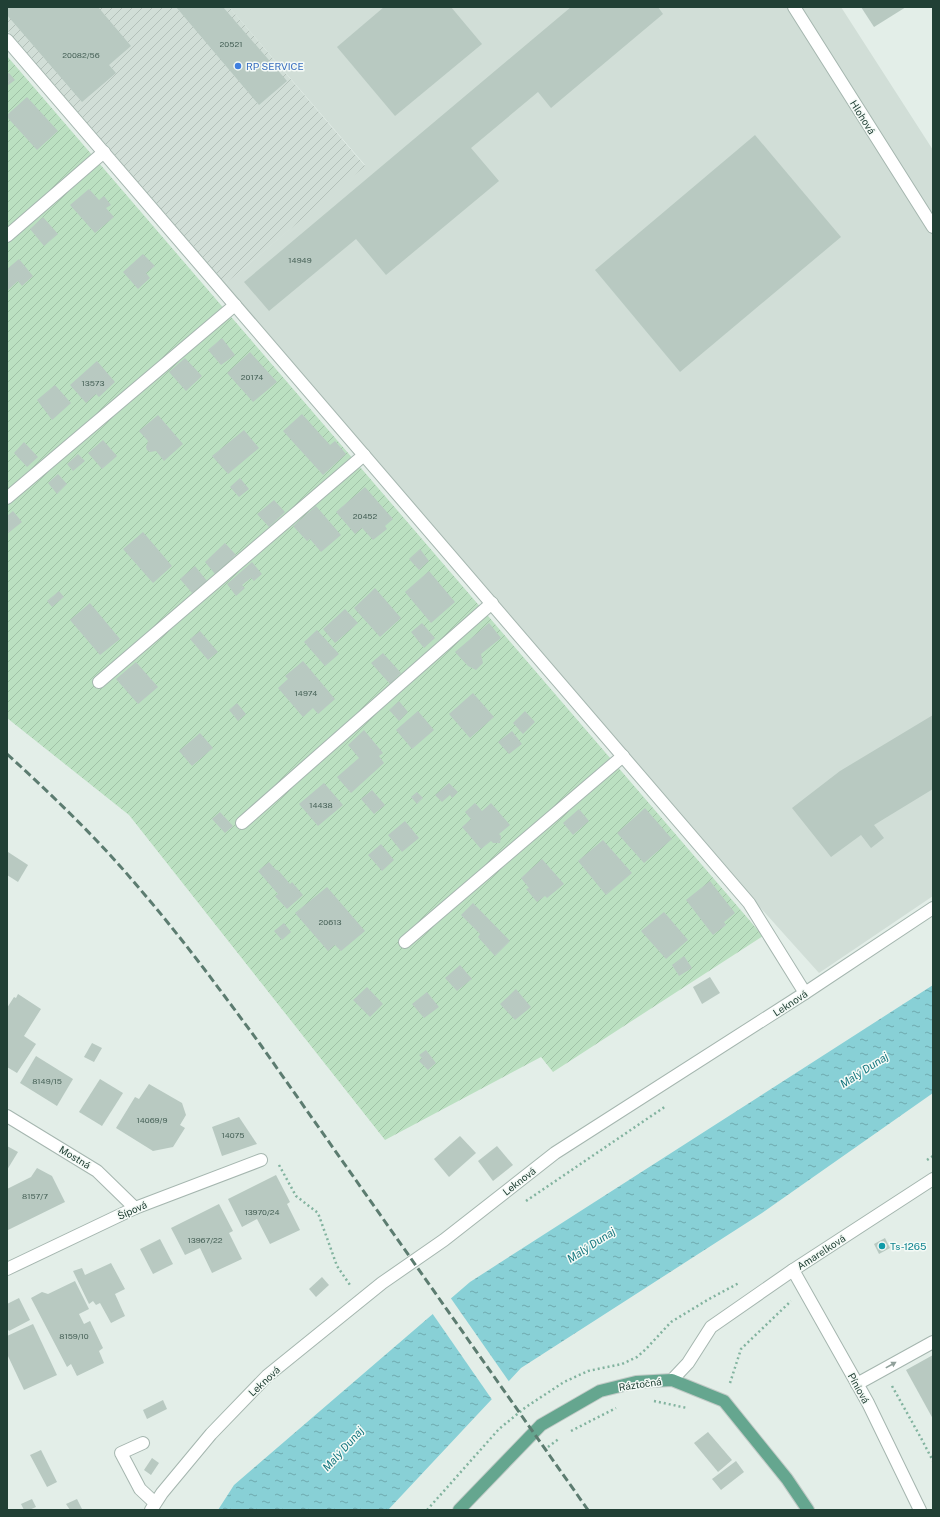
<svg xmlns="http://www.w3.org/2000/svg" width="940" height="1517" viewBox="0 0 940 1517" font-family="'Public Sans',sans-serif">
<defs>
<pattern id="industrial-furrows" width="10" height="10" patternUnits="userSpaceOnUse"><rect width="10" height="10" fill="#d1ded7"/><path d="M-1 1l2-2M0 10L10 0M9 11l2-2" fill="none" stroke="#b3c0b9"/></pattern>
<pattern id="garden-furrows" width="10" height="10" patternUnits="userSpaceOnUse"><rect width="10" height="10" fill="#bbe0c1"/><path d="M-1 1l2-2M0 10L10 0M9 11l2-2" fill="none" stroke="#a0c1a6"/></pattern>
<pattern id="water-ripples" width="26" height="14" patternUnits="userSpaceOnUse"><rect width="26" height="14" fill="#88d0d6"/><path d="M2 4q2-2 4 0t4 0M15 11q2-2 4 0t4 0" fill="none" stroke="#6faaae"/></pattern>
</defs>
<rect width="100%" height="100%" fill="#e3eee8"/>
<!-- built -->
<path fill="#d1ded7" d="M229,7H841L933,150V896L819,973L758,905L225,284L365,165Z"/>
<!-- industrial -->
<path fill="url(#industrial-furrows)" d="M7,7H229L365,166L225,284L7,30Z"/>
<!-- garden -->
<path fill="url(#garden-furrows)" d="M7,56L763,936L553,1072L541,1057L385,1140L129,815L7,718Z"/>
<!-- water -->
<path fill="url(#water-ripples)" d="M933,985V1093L762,1213L521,1368L388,1510H218L234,1485L470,1282Z"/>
<!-- pier -->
<path fill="#e3eee8" d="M450,1297L510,1383L493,1401L432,1313Z"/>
<!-- building -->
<g fill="#b8c9c1">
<path d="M7,7H98L131,46L109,65L116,73L82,102L7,15Z"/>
<path d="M176,7H223L287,81L259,105Z"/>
<path d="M384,7H451L482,44L395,116L337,47Z"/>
<path d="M571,7H658L663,14L551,108L538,92L471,148L499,181L386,275L356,239L269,311L244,282Z"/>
<path d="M861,7H906L874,27Z"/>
<path d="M9,73L15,80L7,86V74Z"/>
<path d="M27,97L58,131L37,150L7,117V115Z"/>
<path d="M755,135L841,237L680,372L595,270Z"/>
<path d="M89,189L99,200L104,196L111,205L106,208L114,217L95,233L70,205Z"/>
<path d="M43,217L58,234L44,246L30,229Z"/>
<path d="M143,254L155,266L146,273L150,278L138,289L123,272Z"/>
<path d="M19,259L33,276L22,286L18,281L7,291V269Z"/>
<path d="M222,338L235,355L221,365L208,350Z"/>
<path d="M250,352L277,382L253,402L227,373Z"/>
<path d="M185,358L202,376L186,391L169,372Z"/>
<path d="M97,361L115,382L99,397L96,394L86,403L70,385Z"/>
<path d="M55,385L71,403L52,420L37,400Z"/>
<path d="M302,414L330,445L335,441L346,454L323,475L283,431Z"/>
<path d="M158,415L183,444L164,461L156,451L150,452L147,450L146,447L148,441L139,431Z"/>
<path d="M244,430L259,448L228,474L212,456Z"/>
<path d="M103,440L117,456L102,469L88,453Z"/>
<path d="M24,442L38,457L27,467L14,453Z"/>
<path d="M78,454L85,461L73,471L67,464Z"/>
<path d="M58,474L67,484L57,494L48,483Z"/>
<path d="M240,478L249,489L239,497L230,487Z"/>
<path d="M365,487L393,519L385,526L387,529L373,540L362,528L355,534L336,512Z"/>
<path d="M274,500L285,512L269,527L257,514Z"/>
<path d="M316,506L341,535L321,552L310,539L307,541L293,526Z"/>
<path d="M13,511L22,522L7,534V516Z"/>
<path d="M143,532L172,566L153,583L123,549Z"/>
<path d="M225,543L236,555L215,574L205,562Z"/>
<path d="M420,549L429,561L419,570L409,559Z"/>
<path d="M252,562L262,574L254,581L251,578L242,585L245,588L236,596L227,584Z"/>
<path d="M195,566L207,581L192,593L180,579Z"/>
<path d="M429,571L455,602L431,623L405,592Z"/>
<path d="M375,588L401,618L380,637L354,608Z"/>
<path d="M59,591L64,597L52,607L47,601Z"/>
<path d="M90,603L120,639L100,655L70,620Z"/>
<path d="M345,609L358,623L335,643L323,629Z"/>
<path d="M422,623L435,638L424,648L411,632Z"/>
<path d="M489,623L501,638L481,654L483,663L476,670L468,666L455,652Z"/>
<path d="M317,630L339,654L325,666L304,642Z"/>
<path d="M200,631L218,652L208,660L190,639Z"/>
<path d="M383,653L401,673L390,684L371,663Z"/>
<path d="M303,661L335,699L318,714L313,708L303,717L278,688L288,679L285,676Z"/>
<path d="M136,662L158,687L138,704L116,679Z"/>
<path d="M473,693L494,717L470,738L449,714Z"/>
<path d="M399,701L408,712L399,721L389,710Z"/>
<path d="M237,703L246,714L238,721L229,710Z"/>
<path d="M418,711L434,730L412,749L396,730Z"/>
<path d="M525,711L535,722L523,734L513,723Z"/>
<path d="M933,715V789L874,825L884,838L871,848L861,835L831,857L792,808L840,771Z"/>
<path d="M364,730L383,753L379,756L384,763L351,793L337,777L359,758L348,745Z"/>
<path d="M512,731L522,744L509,754L498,742Z"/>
<path d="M200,733L213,748L192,766L179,751Z"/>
<path d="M324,783L343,805L318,826L299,804Z"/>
<path d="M449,783L458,792L452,798L450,795L442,802L435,795Z"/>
<path d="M372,790L385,805L374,814L361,799Z"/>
<path d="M417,792L423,798L417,804L411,797Z"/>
<path d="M475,803L482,811L491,803L510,825L499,834L501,836L500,843H493L491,841L481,849L462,827L471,819L465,812Z"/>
<path d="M645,808L672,839L644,863L617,833Z"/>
<path d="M579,809L589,821L573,835L563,823Z"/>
<path d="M220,812L233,826L225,833L212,819Z"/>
<path d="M405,821L419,838L402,852L388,835Z"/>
<path d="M603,840L632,873L606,895L578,861Z"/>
<path d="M381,844L394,860L382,871L368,855Z"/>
<path d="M8,852L28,865L18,882L7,875Z"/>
<path d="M542,859L564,884L547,898L545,896L537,902L526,889L529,888L521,878Z"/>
<path d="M269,862L276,870H278L290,884L292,882L303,895L287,909L275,896L278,894L258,871Z"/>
<path d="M710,881L735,913L724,922L726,925L713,935L686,900Z"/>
<path d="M327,887L365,931L341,951L335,945L328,951L295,913Z"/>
<path d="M473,903L510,941L495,956L478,937L480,934L461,915Z"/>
<path d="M664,912L688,940L666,959L641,931Z"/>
<path d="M284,923L291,932L282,940L274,931Z"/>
<path d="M684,956L692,968L679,976L672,965Z"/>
<path d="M460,965L472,979L457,991L445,978Z"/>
<path d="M710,977L720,993L702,1004L693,987Z"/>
<path d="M367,987L383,1004L370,1017L353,1000Z"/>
<path d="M516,989L531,1007L515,1020L500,1004Z"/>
<path d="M427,992L439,1007L424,1018L412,1004Z"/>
<path d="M18,994L41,1009L24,1036L36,1044L17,1073L7,1067V1008L14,997L16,998Z"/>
<path d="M92,1043L102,1048L94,1062L84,1057Z"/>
<path d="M426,1050L436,1063L428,1070L419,1061L422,1058L419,1055Z"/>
<path d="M36,1056L73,1079L57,1106L20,1083Z"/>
<path d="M100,1079L123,1093L102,1126L79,1112Z"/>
<path d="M149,1084L182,1103L186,1115L180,1125L185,1128L173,1147L153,1151L116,1128L135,1097L139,1099Z"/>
<path d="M239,1117L257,1144L222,1156L212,1127Z"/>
<path d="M460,1136L476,1153L449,1177L434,1159Z"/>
<path d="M7,1146L18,1152L7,1170Z"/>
<path d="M497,1146L513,1165L493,1181L478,1161Z"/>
<path d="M37,1168L52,1176L65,1202L8,1230L7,1189L31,1177Z"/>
<path d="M276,1175L290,1202L287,1204L300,1230L270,1244L257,1219L242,1227L228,1199Z"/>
<path d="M219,1204L233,1231L229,1233L242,1259L212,1273L200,1248L185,1255L171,1228Z"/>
<path d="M885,1238L890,1248L879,1254L874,1244Z"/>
<path d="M160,1239L173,1264L153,1274L140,1249Z"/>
<path d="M111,1263L125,1289L115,1294L125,1316L111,1323L100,1303L96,1305L93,1301L89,1304L73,1271L82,1268L85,1275Z"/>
<path d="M322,1277L329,1285L316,1297L309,1289Z"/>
<path d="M75,1281L89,1309L79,1314L84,1324L90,1321L103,1348L99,1351L104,1363L77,1376L71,1364L67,1367L31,1298L42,1292L48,1294Z"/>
<path d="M19,1298L30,1320L9,1331L7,1328V1304Z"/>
<path d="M33,1324L57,1375L24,1390L7,1354V1336Z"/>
<path d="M933,1355V1419L906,1370Z"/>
<path d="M163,1400L167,1409L147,1419L143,1410Z"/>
<path d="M708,1432L732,1460L718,1472L694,1443Z"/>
<path d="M41,1450L57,1482L47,1487L30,1455Z"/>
<path d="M152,1458L159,1463L151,1475L144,1470Z"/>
<path d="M736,1461L744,1472L721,1490L712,1479Z"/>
<path d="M32,1499L36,1507L29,1510H24L21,1504Z"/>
<path d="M77,1499L82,1509L70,1510L66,1504Z"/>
</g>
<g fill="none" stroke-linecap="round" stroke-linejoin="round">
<!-- minor casing -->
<g stroke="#a5b6af" stroke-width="14">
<g id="minor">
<path d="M794,7L933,227"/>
<path d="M7,40L749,903L805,993"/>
<path d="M7,236L104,152"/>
<path d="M7,498L235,305"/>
<path d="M99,682L364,455"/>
<path d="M242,823L492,603"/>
<path d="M405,942L623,756"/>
<path d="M7,1116L97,1171L135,1208"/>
<path d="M7,1269L135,1208L261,1160"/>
<path d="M793,1270L868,1403L920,1510"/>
<path d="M672,1380L688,1363L711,1327L793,1270L933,1179"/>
<path d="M857,1384L933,1342"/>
<path d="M143,1443L121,1453L140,1489L155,1503"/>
<path d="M151,1510L162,1493L211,1434L267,1376L382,1283L444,1240L555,1153L805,993L933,908"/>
</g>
</g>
<!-- major casing -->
<g stroke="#c1cac6" stroke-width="14">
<path id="major" d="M459,1510L541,1425L600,1391L636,1382L672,1380L724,1401L787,1479L808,1510"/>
</g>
<!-- path -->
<g stroke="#82b39f" stroke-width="2.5" stroke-dasharray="2 3" stroke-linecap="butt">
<path d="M927,1160L933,1156"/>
<path d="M279,1165L296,1196L318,1213L337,1266L350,1285"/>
<path d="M526,1201L666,1106"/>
<path d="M730,1383L741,1349L791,1301"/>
<path d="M892,1386L921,1438L933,1461"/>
<path d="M654,1401L687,1408"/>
<path d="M571,1431L616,1408"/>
<path d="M548,1447L560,1438"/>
<path d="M427,1510L499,1429L526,1407L564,1382L588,1371L622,1364L637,1357L646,1349L671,1322L709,1299L739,1283"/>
</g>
<!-- minor -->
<use href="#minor" stroke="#fff" stroke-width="12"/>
<!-- major -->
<use href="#major" stroke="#65a68f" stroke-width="12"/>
<!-- rail -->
<path stroke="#5c7c70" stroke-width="3" stroke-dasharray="8 4" stroke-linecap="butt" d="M7,754C53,796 99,840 139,888C182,938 221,991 260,1044L588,1510"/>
</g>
<!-- one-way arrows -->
<defs><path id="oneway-solid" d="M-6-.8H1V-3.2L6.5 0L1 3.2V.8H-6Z"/></defs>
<use fill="#90a09a" href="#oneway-solid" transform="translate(891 1365) rotate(-29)"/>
<!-- markers -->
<circle fill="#3f7fe0" stroke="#f4faf6" stroke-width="1.5" cx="238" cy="66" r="4"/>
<circle fill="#0f9aa8" stroke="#f4faf6" stroke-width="1.5" cx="882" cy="1246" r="4"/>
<g text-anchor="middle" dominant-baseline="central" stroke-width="3" stroke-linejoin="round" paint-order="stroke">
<!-- number labels -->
<g font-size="8" fill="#476258">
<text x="231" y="44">20521</text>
<text x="81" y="55">20082/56</text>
<text x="300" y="260">14949</text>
<text x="252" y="377">20174</text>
<text x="93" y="383">13573</text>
<text x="365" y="516">20452</text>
<text x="306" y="693">14974</text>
<text x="321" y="805">14438</text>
<text x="330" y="922">20613</text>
<text x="47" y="1081">8149/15</text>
<text x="152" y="1120">14069/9</text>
<text x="233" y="1135">14075</text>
<text x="35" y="1196">8157/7</text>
<text x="262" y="1212">13970/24</text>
<text x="205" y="1240">13967/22</text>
<text x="74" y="1336">8159/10</text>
</g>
<!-- shop labels -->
<g font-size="10" fill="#366cbe" stroke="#f4faf6" text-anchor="start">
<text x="246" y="66">RP SERVICE</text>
</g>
<!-- street labels -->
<g font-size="10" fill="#214035" stroke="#f4faf6">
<text transform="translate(863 117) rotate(58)">Hlohová</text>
<text transform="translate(790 1003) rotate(-33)">Leknová</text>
<text transform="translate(75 1157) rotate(31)">Mostná</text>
<text transform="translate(519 1181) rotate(-38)">Leknová</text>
<text transform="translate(132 1210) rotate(-24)">Šípová</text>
<text transform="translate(821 1252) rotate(-33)">Amarelková</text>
<text transform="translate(264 1381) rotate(-43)">Leknová</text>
<text transform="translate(640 1384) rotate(-8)">Ráztočná</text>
<text transform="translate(859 1388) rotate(61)">Píniová</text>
</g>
<!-- culture labels -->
<g font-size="10" fill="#0d838f" stroke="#f4faf6" text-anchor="start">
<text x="890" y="1246">Ts-1265</text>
</g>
<!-- water labels -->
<g font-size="11" font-style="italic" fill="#177880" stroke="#f4faf6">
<text transform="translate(864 1070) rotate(-33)">Malý Dunaj</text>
<text transform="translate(591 1245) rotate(-33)">Malý Dunaj</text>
<text transform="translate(343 1449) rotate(-48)">Malý Dunaj</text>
</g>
</g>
<!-- border -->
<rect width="940" height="1517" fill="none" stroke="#214035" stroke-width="16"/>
</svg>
